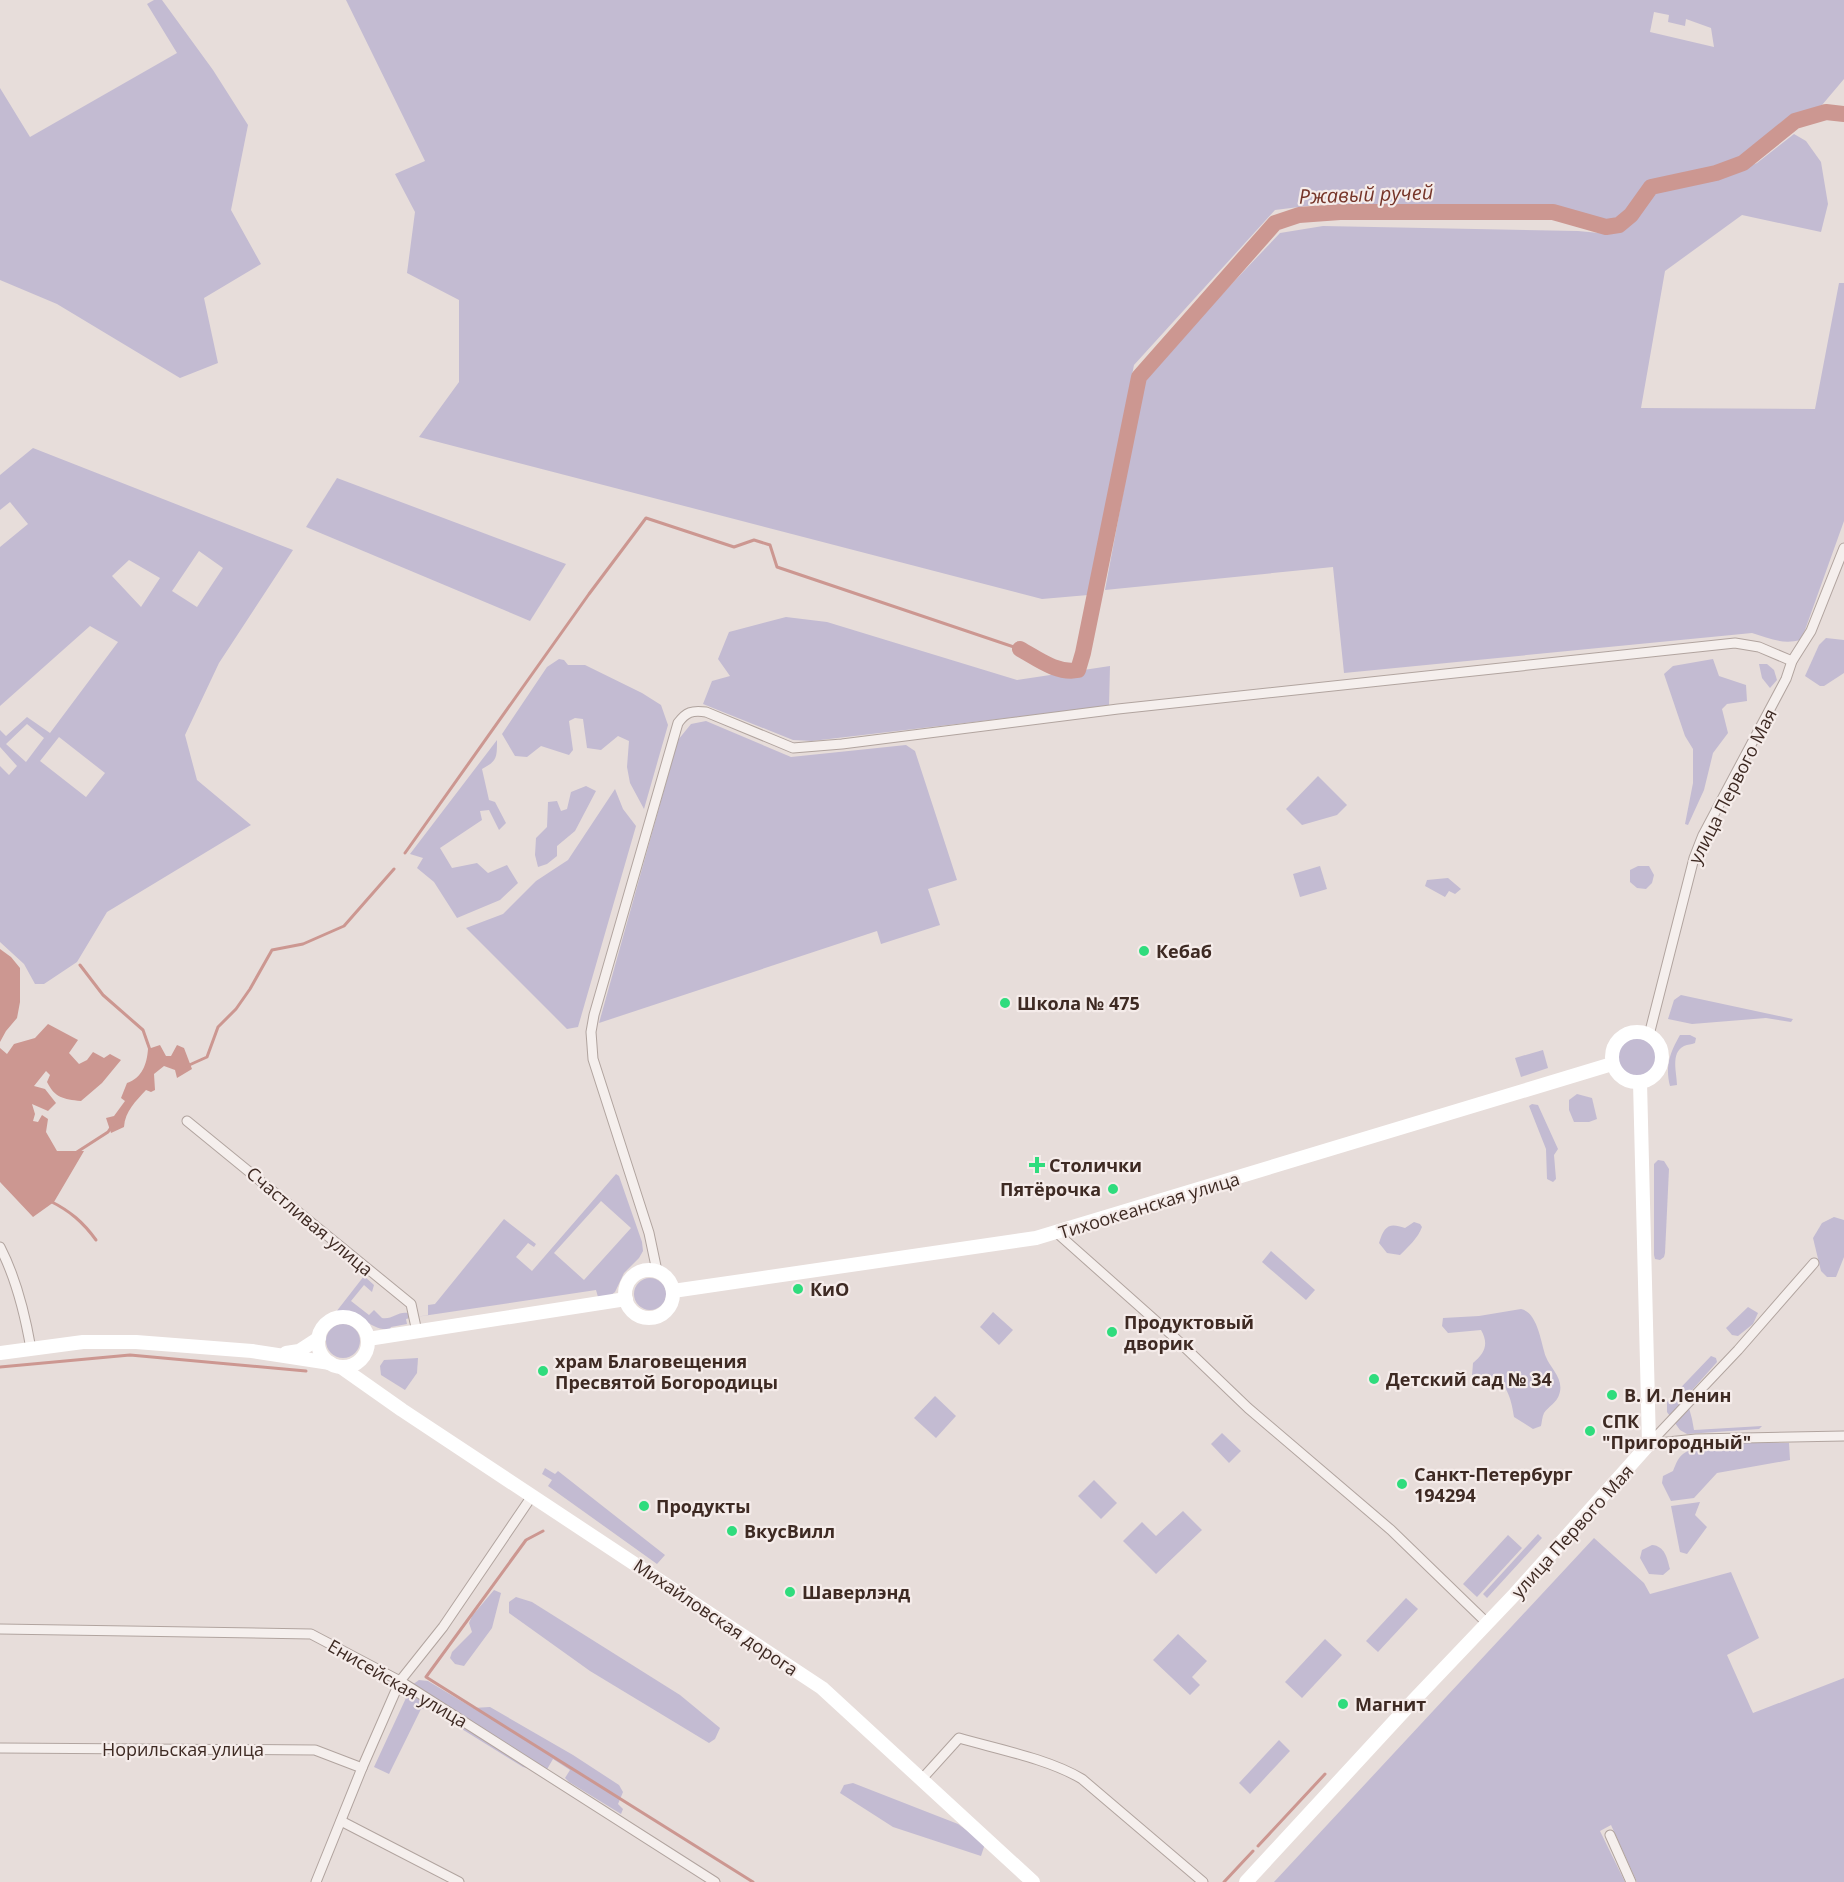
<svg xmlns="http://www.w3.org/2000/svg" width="1844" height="1882" viewBox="0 0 1844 1882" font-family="'Open Sans',sans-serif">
<rect width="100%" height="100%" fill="#e7ddda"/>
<!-- green -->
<g fill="#c3bbd2" fill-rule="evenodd">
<path d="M154,0H162L213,70L248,125L231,210L261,264L204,298L218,363L180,378L57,304L0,280V88L30,137L177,53L147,4Z"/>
<path d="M346,0H1844V79L1822,105L1784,120L1740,158L1712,169L1648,183L1622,215L1610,222L1555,206L1323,204L1275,210L1134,365L1088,595L1042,599L419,437L459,382V300L407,273L415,212L395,174L425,161ZM1654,12L1669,15L1668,22L1685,26L1686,19L1711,28L1714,47L1650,32Z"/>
<path d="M1794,134L1806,141L1821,162L1828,204L1821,232L1742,215L1665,271L1641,408L1815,409L1839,283H1844V521L1805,630L1800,640C1783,645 1768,638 1752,633L1344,673L1333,567L1105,590L1144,381L1168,351L1280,233L1323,226L1578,231L1610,234L1628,226L1656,192L1723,178L1757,163Z"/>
<path d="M33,448L293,550L219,663L185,735L197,780L251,825L107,912L77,962L44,984H35L24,964L0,942V766L9,775L17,766L0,747V730L6,736L27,717L50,733L118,642L90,626L0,706V547L28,524L10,502L0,510V475ZM199,551L223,568L197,607L172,591ZM129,560L160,578L141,607L112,576ZM27,724L44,738L26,762L6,744ZM59,737L105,773L86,797L40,761Z"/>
<path d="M337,478L566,564L530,621L306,527Z"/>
<path d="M786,617L827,622L1017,680L1110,666L1109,706L812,741L793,740L703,704L712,681L730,676L718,659L729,632Z"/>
<path d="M1826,638L1844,640V673L1824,686H1820L1805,676L1819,645Z"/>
<path d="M559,659L564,660L568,665H585L642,693L661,705L668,725L644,809L630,783L627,767L629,741L618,736L601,750L587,748L583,719L575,718L569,721L573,750L569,755L541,746L527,757L515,756L502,734L547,667Z"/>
<path d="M1713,659L1719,676L1746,685L1747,701L1727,704L1722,709L1728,733L1713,753L1704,790L1688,825L1685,824L1693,783V749L1685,736L1664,674L1673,666Z"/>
<path d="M1759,664H1767L1774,670L1777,680L1770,688L1762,678Z"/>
<path d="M706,721L791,757L906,745L915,751L957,880L928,889L940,925L881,944L877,931L599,1023L678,740L691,724Z"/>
<path d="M497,740C497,758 497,761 482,769L489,800L495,802L506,823L499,830L489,810L480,811L482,820L440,848L452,868L477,863L488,873L507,865L518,883L500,900L457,918L434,882L417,868L423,858L410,854Z"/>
<path d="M1318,776L1347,805L1337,815L1302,825L1286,809Z"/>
<path d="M586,786L596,791L575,831L557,846V856L547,864L538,867L535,855L536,838L547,827L548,802L557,801L561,811L567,809L571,792Z"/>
<path d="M615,789L623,809L636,826L578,1027L567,1029L466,928L503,914L536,881L568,860Z"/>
<path d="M1320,866L1327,889L1300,897L1293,874Z"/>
<path d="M1638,866H1649L1654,875L1652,883L1646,889L1637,888L1630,882V870Z"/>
<path d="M1448,878L1461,889L1455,894L1449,891L1445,897L1425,886L1427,880Z"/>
<path d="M1681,995L1793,1019L1791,1022L1766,1018L1692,1024L1668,1019L1674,1000Z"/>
<path d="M1680,1035H1690L1696,1038L1695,1043C1691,1045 1688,1044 1684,1046C1670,1053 1677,1073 1677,1085L1670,1086C1665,1065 1670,1053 1680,1035Z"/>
<circle cx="1637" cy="1057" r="20"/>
<path d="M1543,1050L1548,1068L1521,1077L1515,1058Z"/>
<path d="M1577,1094L1592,1098L1597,1119L1589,1122H1574L1569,1110V1100Z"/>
<path d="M1532,1104L1538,1105L1558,1149L1554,1155L1556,1179L1553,1182L1547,1179L1546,1149L1529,1106Z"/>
<path d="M1658,1160L1664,1161L1669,1169L1665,1253L1664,1257L1660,1260L1655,1259L1654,1255V1164Z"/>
<path d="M616,1174L619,1176L642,1242L643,1251L639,1258L624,1273L615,1292L611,1295L598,1297L596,1290L416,1317L428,1315V1305L435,1304L504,1219L536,1244L534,1247L528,1243L516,1257L532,1271ZM601,1201L631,1228L584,1280L554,1253Z"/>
<path d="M1834,1217L1844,1220V1257L1836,1277H1827L1821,1271L1813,1238L1822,1223Z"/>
<path d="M1414,1222L1420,1224L1422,1227C1418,1238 1408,1247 1400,1255L1387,1253L1379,1243C1384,1226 1389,1222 1405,1228Z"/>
<path d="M1271,1251L1315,1290L1306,1300L1262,1262Z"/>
<path d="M364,1276L374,1285L372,1292L364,1285L351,1301L369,1315L374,1310L382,1318C392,1320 398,1311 408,1313L410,1318L406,1319L407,1324L391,1327L390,1329C368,1332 359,1307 336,1312Z"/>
<circle cx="650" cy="1294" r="16"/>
<path d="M1748,1307L1758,1313L1753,1324L1738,1336L1732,1335L1726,1328Z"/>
<path d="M1521,1309C1538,1312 1541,1344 1546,1357C1550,1368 1565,1379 1559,1395C1557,1402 1548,1407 1544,1413C1542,1417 1542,1422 1541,1426L1533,1429L1514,1417C1512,1403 1508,1384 1494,1377L1479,1382L1474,1380L1472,1376L1473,1363C1485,1353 1489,1344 1481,1330L1448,1333L1442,1326L1443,1318L1479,1316Z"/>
<path d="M993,1312L1013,1330L999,1345L980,1327Z"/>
<circle cx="343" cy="1341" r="17"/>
<path d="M1711,1356L1716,1358L1717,1362L1686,1397L1692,1419L1694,1430L1762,1426L1759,1429L1687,1434L1680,1430L1667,1412V1402Z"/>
<path d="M418,1358L417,1373L405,1390L381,1375L380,1366L384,1360Z"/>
<path d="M935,1396L956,1416L936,1438L914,1418Z"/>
<path d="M1222,1433L1241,1451L1229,1463L1211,1444Z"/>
<path d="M1789,1443L1790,1460L1717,1473L1694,1498L1671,1501L1662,1483L1663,1476L1673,1471C1676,1464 1678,1456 1686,1452C1711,1441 1761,1443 1789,1443Z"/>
<path d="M545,1468L555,1474L558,1471L665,1555L657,1564L548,1486L552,1480L542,1474Z"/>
<path d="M1094,1480L1117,1503L1101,1519L1078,1496Z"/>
<path d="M1700,1502L1695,1515L1707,1527L1687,1554L1680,1552L1671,1506Z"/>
<path d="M1183,1511L1202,1530L1156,1574L1123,1541L1142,1522L1156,1536Z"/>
<path d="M1538,1534L1542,1538L1487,1598L1483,1594Z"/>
<path d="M1508,1535L1522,1548L1477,1597L1463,1584Z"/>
<path d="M1594,1538L1644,1583L1650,1594L1731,1572L1759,1638L1727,1655L1753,1713L1844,1678V1882H1637L1611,1825L1600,1831L1625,1882H1274Z"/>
<path d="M1652,1545C1665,1546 1667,1558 1670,1569L1663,1575L1649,1574L1640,1558L1642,1550Z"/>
<path d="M494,1590L501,1593L492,1628L464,1666L455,1664L450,1658L452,1652L472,1632L469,1623L472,1616Z"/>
<path d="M516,1597L532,1602L680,1695L720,1728L715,1739L709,1743L590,1671L509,1613V1602Z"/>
<path d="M1406,1598L1418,1609L1378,1652L1366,1641Z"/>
<path d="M1178,1634L1207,1661L1192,1677L1200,1685L1190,1695L1153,1660Z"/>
<path d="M1325,1639L1342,1655L1302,1698L1285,1682Z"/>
<path d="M419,1680L428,1681L473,1708L490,1707L573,1755L619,1785L623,1792L618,1804L623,1809L621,1814L569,1782L565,1778L570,1770L553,1759L546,1771L541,1772L523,1767L428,1708L421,1709L389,1774L374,1767L412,1685Z"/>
<path d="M1279,1740L1290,1751L1250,1794L1239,1783Z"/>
<path d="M853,1783L958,1824L983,1842L984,1847L981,1856L893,1827L840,1793L844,1785Z"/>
</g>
<!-- water -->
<g fill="#cc9791">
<path d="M0,949L11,957L20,968V1002L17,1018L6,1031L0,1042Z"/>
<path d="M48,1024L78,1040L69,1053L79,1064L87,1060L93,1052L104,1058L110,1054L121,1060L102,1083L81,1101C63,1099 55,1098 47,1082L50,1075L46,1071L34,1086L45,1089L56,1103L48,1111L32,1104L35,1114L33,1121L38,1122L42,1115L48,1119L46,1132L57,1151H84L54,1202L33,1217L0,1182V1048L7,1054L14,1044L35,1038Z"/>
<path d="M160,1045L166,1056H171L177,1045L184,1048L192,1069L177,1078L175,1070L164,1066L154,1074L155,1090L151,1092L146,1090C136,1101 125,1111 124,1127L111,1133L106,1118L114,1116L125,1101L121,1098L127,1083C142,1078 147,1064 148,1049Z"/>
</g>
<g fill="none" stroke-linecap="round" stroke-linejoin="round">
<!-- stream -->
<g stroke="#cc9791" stroke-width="3">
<path d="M405,853L589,594L646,518L734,547L754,540L770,545L777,567L1020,649"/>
<path d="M80,965L103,995L143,1030L150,1050"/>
<path d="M187,1066L207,1057L218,1027L236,1009L250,989L272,950L303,944L344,926L394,869"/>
<path d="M77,1152L108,1132L112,1126"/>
<path d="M50,1201C70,1211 83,1222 96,1240"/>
<path d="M0,1367L130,1355L306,1371"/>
<path d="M543,1531L526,1540L426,1677L753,1882"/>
<path d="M1258,1846L1325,1774"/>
<path d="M1224,1882L1253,1851"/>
</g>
<!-- river -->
<path stroke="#cc9791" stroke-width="16" d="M1020,649C1038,659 1057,674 1078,670L1083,653L1139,377L1275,223L1299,215L1340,212H1553L1606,227L1619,225L1631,215L1651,187L1716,173L1743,163L1795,121L1826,112L1844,114"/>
<!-- street casing -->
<g stroke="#b1a49f" stroke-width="11">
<g id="street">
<path d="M1649,1035L1694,858L1703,835L1786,679L1792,661L1811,631L1844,548"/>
<path d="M187,1121L411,1304L417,1332"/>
<path d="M1057,1233L1174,1337L1248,1408L1391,1530L1487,1623"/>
<path d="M0,1247C16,1278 25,1314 31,1349"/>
<path d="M657,1271L649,1233L593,1059L591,1032L594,1015L678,723C686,712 692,710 706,712L793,748L842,744L1118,709L1735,643L1759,647L1792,661"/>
<path d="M1649,1444L1738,1350L1814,1263"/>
<path d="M1649,1444L1696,1439L1844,1436"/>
<path d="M0,1629L311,1634L400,1681L715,1882"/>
<path d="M0,1748L315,1750L362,1768"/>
<path d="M921,1780L959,1738C997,1749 1049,1759 1082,1779L1203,1882"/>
<path d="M341,1821L459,1882"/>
<path d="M1610,1835L1631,1882"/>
<path d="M316,1882L362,1768L400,1681L443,1627L532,1496"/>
</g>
</g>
<!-- street -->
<use href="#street" stroke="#f5efed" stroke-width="9"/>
<!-- secondary -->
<g stroke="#fff" stroke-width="14">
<circle cx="1637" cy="1057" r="25"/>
<circle cx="649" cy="1294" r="24"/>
<path d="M673,1291L1036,1238L1612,1064"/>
<circle cx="343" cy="1342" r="25"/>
<path d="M368,1339L626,1299"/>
<path d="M0,1353L83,1342H136L252,1351L330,1363"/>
<path d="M286,1353L299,1351L319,1338"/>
<path d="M341,1367L402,1410L822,1688L1033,1882"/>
<path d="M1246,1882L1414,1700L1515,1594L1649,1444L1640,1082"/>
</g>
</g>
<!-- markers -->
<g fill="#2fdc7d" stroke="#f5ecea" stroke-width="2">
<circle cx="1144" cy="951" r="6"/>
<circle cx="1005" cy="1003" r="6"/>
<path d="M1034 1156h6v6h6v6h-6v6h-6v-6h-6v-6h6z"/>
<circle cx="1113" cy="1189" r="6"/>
<circle cx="798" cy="1289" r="6"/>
<circle cx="1112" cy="1332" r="6"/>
<circle cx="543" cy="1371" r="6"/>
<circle cx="1374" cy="1379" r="6"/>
<circle cx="1612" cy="1395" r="6"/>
<circle cx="1590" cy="1431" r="6"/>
<circle cx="1402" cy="1484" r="6"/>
<circle cx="644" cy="1506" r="6"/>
<circle cx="732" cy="1531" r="6"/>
<circle cx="790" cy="1592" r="6"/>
<circle cx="1343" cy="1704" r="6"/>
</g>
<g text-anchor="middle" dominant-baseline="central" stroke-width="4.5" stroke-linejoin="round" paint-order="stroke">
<!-- street labels -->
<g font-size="18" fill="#3e2a23" stroke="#f5ecea">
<text transform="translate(1732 786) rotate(-63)">улица Первого Мая</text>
<text transform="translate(1149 1205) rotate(-17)">Тихоокеанская улица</text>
<text transform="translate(310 1221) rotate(40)">Счастливая улица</text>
<text transform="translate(1572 1531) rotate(-48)">улица Первого Мая</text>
<text transform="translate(716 1617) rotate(34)">Михайловская дорога</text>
<text transform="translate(398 1683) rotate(30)">Енисейская улица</text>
<text x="183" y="1749">Норильская улица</text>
</g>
<!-- poi labels -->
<g font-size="18" font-weight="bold" fill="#3e2a23" stroke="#f5ecea" text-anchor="start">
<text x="1156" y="951">Кебаб</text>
<text x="1017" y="1003">Школа № 475</text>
<text x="1049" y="1165">Столички</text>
<text x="1101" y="1189" text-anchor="end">Пятёрочка</text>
<text x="810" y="1289">КиО</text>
<text x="1124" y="1322">Продуктовый<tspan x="1124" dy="21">дворик</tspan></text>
<text x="555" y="1361">храм Благовещения<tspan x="555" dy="21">Пресвятой Богородицы</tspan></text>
<text x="1386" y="1379">Детский сад № 34</text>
<text x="1624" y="1395">В. И. Ленин</text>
<text x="1602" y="1421">СПК<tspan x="1602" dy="21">"Пригородный"</tspan></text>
<text x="1414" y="1474">Санкт-Петербург<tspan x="1414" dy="21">194294</tspan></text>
<text x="656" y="1506">Продукты</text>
<text x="744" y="1531">ВкусВилл</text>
<text x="802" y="1592">Шаверлэнд</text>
<text x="1355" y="1704">Магнит</text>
</g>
<!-- water labels -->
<g font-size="20" font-style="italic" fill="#763529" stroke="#f5ecea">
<text transform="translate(1366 194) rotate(-2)">Ржавый ручей</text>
</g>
</g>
</svg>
